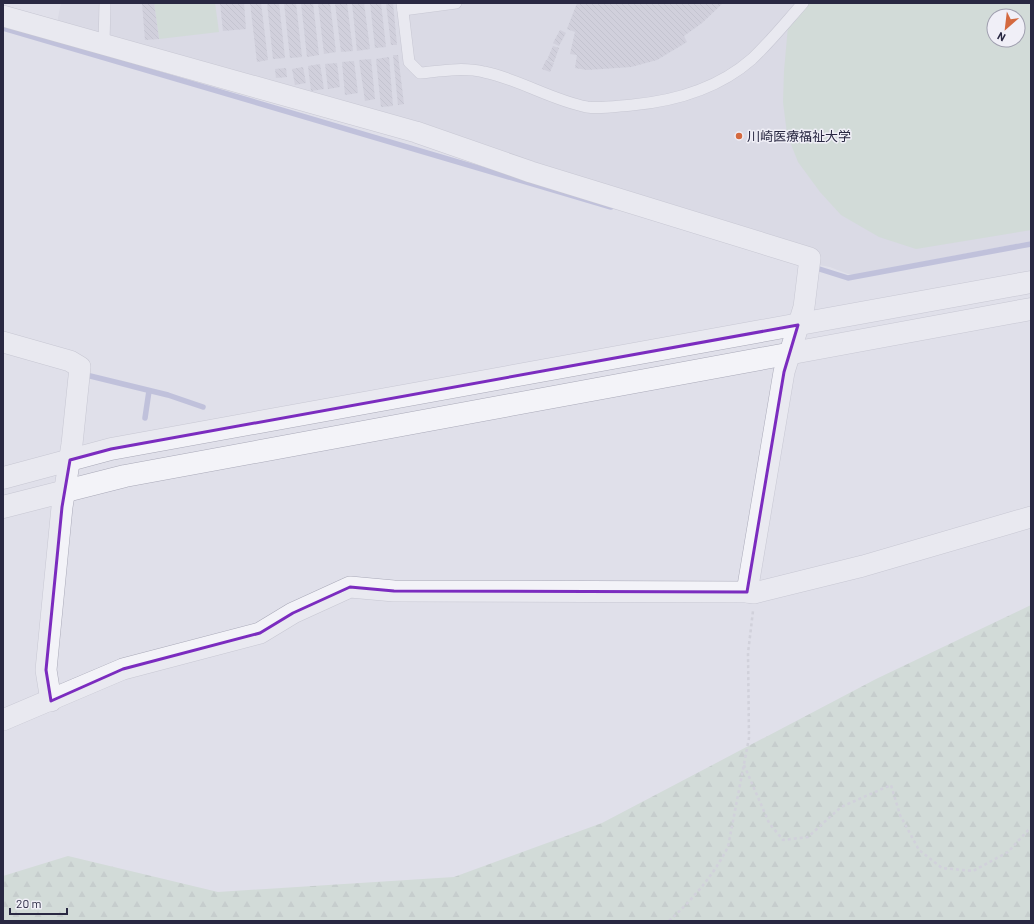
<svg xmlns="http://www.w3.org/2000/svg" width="1034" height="924" viewBox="0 0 1034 924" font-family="Barlow,'Noto Sans JP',sans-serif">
<defs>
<pattern id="forest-firs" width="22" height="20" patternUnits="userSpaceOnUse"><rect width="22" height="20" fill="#c1d4c4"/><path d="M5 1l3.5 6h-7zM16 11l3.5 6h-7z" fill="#a6b6aa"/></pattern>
<pattern id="building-back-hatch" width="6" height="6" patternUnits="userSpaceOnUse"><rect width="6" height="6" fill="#bebdcd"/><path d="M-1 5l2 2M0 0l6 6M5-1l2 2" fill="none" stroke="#a3a2b1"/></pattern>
</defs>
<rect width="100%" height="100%" fill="#e0e0ea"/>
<!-- built -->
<path fill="#d2d2df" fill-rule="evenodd" d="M61,3H1031V241L854,275L848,274L830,267L813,264L56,28ZM994,16H1018V40H994Z"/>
<!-- forest -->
<path fill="url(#forest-firs)" d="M1031,605V921H3V876L68,856L218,892L454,877L602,823L876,679Z"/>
<!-- pitch -->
<g fill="#c1d4c4" fill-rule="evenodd">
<path d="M154,3H215L219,32L159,39Z"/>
<path d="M810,3H1031V230L916,249L879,237L841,215L820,192L798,162L787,134L783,102L784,71L788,26ZM994,16H1018V40H994Z"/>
</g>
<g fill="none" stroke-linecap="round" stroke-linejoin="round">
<!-- stream -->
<g stroke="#999ccb" stroke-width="5.5">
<path d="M3,28L611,207"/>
<path d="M813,267L848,278L1031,244"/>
<path d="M82,374L168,395L203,407"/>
<path d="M145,418L149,391"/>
</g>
</g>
<!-- building -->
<g fill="url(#building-back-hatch)">
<path d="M142,3H154L159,39L145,40Z"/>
<path d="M220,3H244L246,29L223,31Z"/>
<path d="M250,3H261L268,60L257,62Z"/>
<path d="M267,3H279L285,58L273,59Z"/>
<path d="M284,3H296L302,57L290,58Z"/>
<path d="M301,3H313L319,55L307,57Z"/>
<path d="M318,3H330L336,52L324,54Z"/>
<path d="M335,3H347L353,51L341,52Z"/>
<path d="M352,3H364L370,49L357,51Z"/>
<path d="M370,3H381L386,47L375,48Z"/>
<path d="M386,3H393L397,45H391Z"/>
<path d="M577,3H723L702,23L684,36L687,42L657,60L631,67L587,70L575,68L577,55L570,54L575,32L567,29Z"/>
<path d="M560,30L566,33L559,46L553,43Z"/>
<path d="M553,46L559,48L554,62L547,60Z"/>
<path d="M393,55H398L404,104L398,105Z"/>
<path d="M389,57L393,106L381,107L376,59Z"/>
<path d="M371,59L375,99L365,101L359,60Z"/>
<path d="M546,60L554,63L550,72L542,69Z"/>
<path d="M354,61L358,93L345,95L342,62Z"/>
<path d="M337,63L340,87L328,89L325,64Z"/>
<path d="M320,64L324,89L311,91L308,66Z"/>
<path d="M303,67L306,83L295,85L292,69Z"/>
<path d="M286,68L287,77L276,78L275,69Z"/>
</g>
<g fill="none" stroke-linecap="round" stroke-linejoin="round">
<!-- service casing -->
<g stroke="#a9a9b8" stroke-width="12">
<g id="service">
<path d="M402,3L409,62L420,73C440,71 463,67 484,72C519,79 551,100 587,107C600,109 618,106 632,105C675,101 719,88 752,59C770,42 787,21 803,3"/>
<path d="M403,10L456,3"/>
<path d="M104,44L105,3"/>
</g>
</g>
<!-- minor casing -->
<g stroke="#a9a9b8" stroke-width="22">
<g id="minor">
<path d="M3,16L416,132L531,172L810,258L804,307L784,372L747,592"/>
<path d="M3,342L70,361L80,367L72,444L62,507L46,670L51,701"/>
<path d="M3,720L123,669L260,633L293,613L350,587L394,591L747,592L754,593L863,566L1031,517"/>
</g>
</g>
<!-- tertiary casing -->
<g stroke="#a9a9b8" stroke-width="23">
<g id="tertiary">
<path d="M3,478L111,449L1031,282"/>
<path d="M3,507L125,476L1031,309"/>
</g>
</g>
<!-- path -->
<g stroke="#bebec9" stroke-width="2.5" stroke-dasharray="3 3" stroke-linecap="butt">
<path d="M744,765L769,823L783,840L808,837L841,807L891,785L900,815L919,850L942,868L973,871L1008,852L1031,827"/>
<path d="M669,921C693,899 713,876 728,847L749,738L748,653L753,611"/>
</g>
<!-- service -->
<use href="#service" stroke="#f3f3f8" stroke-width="11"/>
<!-- minor -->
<use href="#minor" stroke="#f3f3f8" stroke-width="21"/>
<!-- tertiary -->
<use href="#tertiary" stroke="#f3f3f8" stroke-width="22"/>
</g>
<!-- marked area -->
<path d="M0 0H1034V924H0ZM798,325L784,372L747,592L394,591L350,587L293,613L260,633L123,669L51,701L46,670L62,507L70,460L111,449Z" fill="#e0e0ea" fill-opacity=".55" fill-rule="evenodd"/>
<path fill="none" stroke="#7b2cbf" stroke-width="3" stroke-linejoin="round" d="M798,325L784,372L747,592L394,591L350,587L293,613L260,633L123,669L51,701L46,670L62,507L70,460L111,449Z"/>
<!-- markers -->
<circle fill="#d4693f" stroke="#f0eff7" stroke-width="1.5" cx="739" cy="136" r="4"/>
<g text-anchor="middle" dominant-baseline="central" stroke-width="3" stroke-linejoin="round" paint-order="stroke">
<!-- poi labels -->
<g font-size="13" fill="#292842" stroke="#f0eff7" text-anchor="start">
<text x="747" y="136">川崎医療福祉大学</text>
</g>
</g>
<!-- border -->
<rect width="1034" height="924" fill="none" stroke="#292842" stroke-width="8"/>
<!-- north arrow -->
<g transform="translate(1006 28) rotate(208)"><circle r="19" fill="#f0eff7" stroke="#a09faf"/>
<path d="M0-3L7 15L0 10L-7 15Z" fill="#d4693f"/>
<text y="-6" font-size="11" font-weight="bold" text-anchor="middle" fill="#292842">N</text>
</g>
<!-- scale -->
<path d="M10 908v6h57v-6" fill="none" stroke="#292842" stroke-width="2"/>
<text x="16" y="908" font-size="12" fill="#292842" stroke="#f0eff7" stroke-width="3" paint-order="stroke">20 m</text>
</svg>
